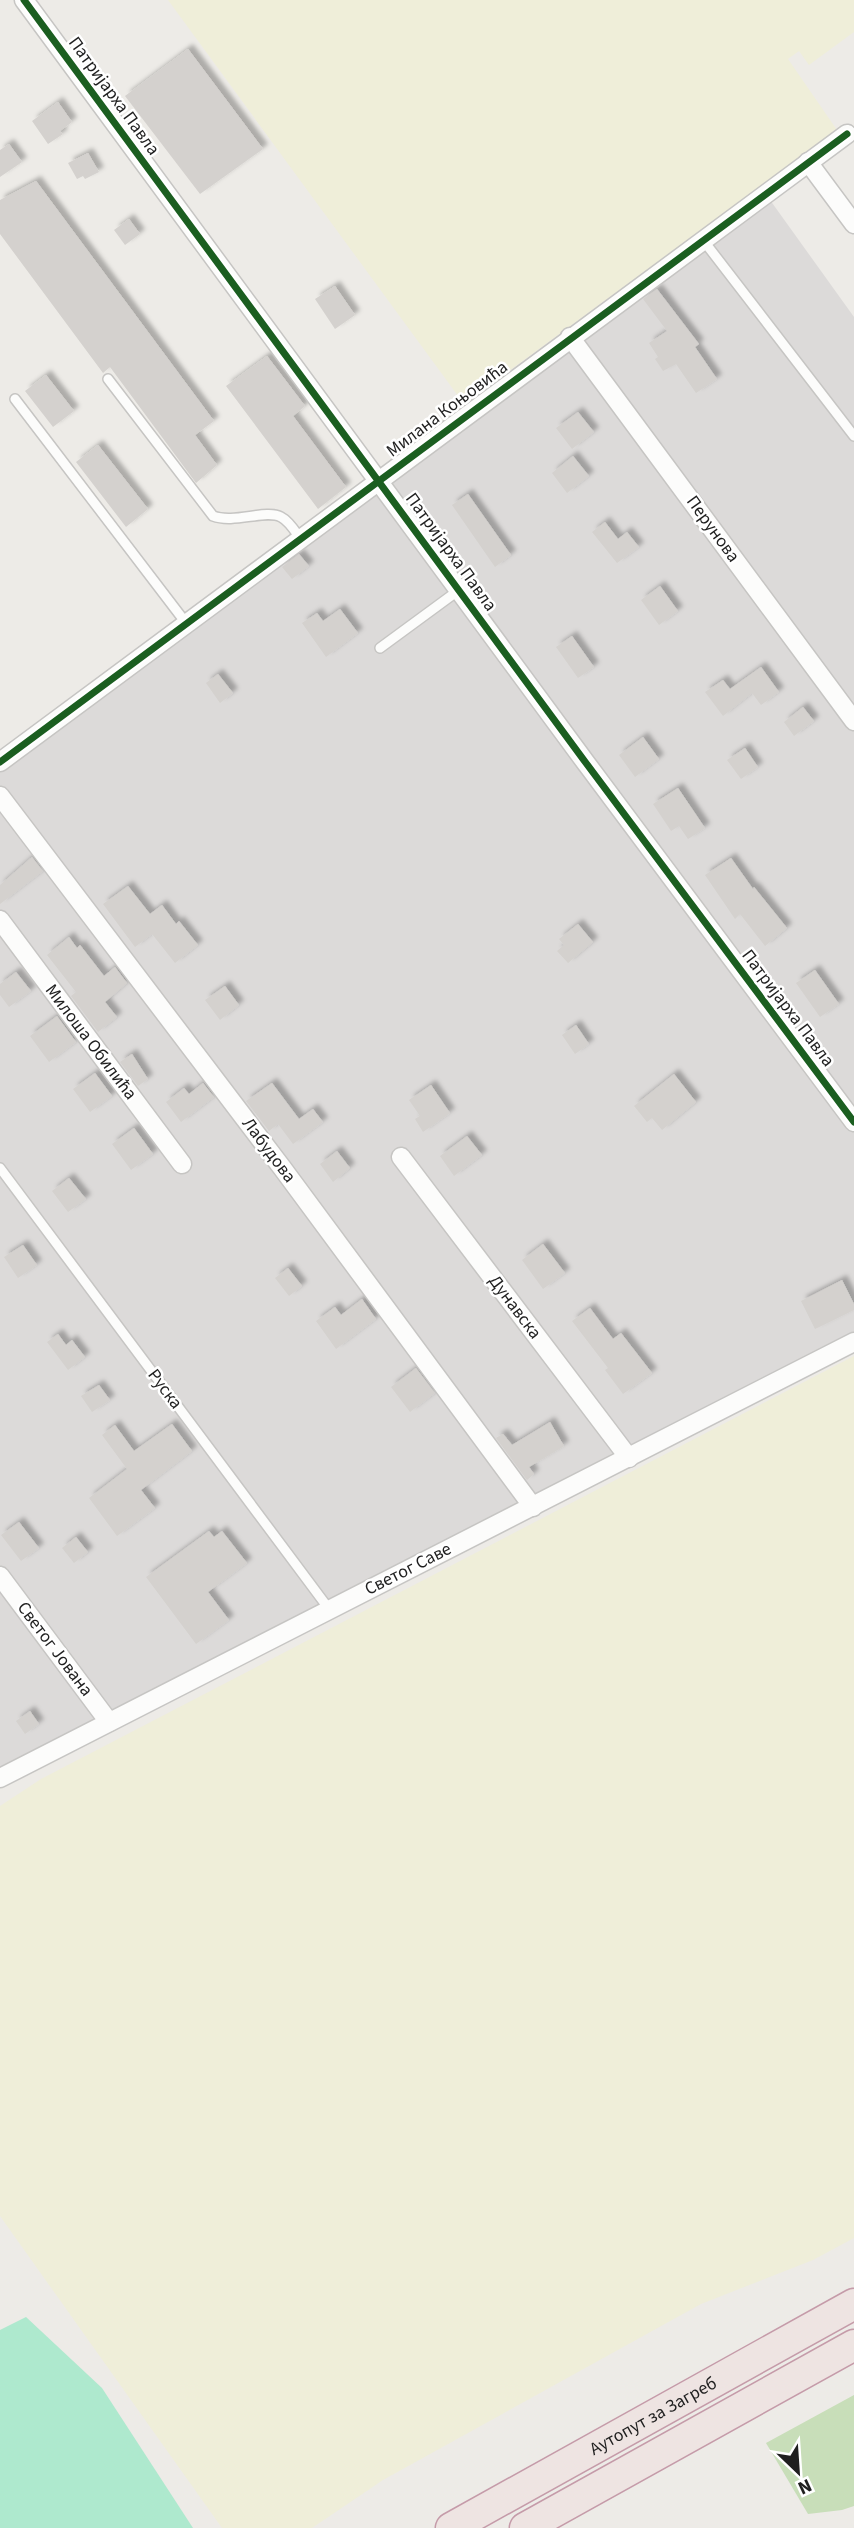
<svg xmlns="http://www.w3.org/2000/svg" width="854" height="2528" viewBox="0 0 854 2528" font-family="'Source Sans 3',sans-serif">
<defs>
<filter id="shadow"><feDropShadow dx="5" dy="-5" stdDeviation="2" flood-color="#0004"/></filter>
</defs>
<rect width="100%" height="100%" fill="#edebe7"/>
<!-- residential -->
<path fill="#dcdad9" d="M765,193L854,317V1344L0,1778V762Z"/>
<!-- farmland -->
<g fill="#efeed9">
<path d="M168,0H854V32L809,65L799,51L788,59L837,130L464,404Z"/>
<path d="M854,1356V2238L813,2260L701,2304L383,2480L312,2528H222L0,2216V1806L41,1779Z"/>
</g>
<!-- forest -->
<path fill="#c8deb9" d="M854,2395V2506L842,2510L808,2514L766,2443Z"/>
<!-- pitch -->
<path fill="#aee9ce" d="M26,2317L102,2388L193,2528H0V2330Z"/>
<!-- building -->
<g fill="#d4d1ce" filter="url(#shadow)">
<path d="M188,49L263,149L200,194L125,96Z"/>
<path d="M58,102L72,122L60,131L63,134L48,144L32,121Z"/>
<path d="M9,144L22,162L0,177V150Z"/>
<path d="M88,153L99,172L85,179L83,176L77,179L68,163Z"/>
<path d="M36,181L214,421L195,435L217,465L196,483L110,367L103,373L0,234V200Z"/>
<path d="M129,219L140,234L125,245L114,230Z"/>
<path d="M335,286L355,315L335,329L315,299Z"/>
<path d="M657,289L699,344L695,347L717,379L696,393L676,364L663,371L655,359L658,357L649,343L667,331L643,299Z"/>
<path d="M267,356L305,406L293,416L346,487L318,509L226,386Z"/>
<path d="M46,375L74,411L53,427L25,391Z"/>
<path d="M578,412L594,432L572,449L556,428Z"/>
<path d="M98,445L148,509L126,527L76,462Z"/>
<path d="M573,456L589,476L567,493L552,473Z"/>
<path d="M468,494L511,555L495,567L452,505Z"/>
<path d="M605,522L618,539L627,532L639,547L617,563L592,532Z"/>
<path d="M299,554L309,566L292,579L282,567Z"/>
<path d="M660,586L678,611L659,625L641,600Z"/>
<path d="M340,609L358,633L326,657L302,623L317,613L323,621Z"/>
<path d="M572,636L594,667L578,678L556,647Z"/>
<path d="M761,667L779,692L761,705L752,693L723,716L705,692L723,680L730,689Z"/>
<path d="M218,674L233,693L220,703L206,683Z"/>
<path d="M803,707L814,721L794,736L784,722Z"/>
<path d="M643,737L659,759L635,777L619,755Z"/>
<path d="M745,748L758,767L741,779L727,760Z"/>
<path d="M678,788L705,828L688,839L679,826L671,831L653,804Z"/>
<path d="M32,857L43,871L0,904V885Z"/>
<path d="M731,858L753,889L754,887L787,928L765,946L740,914L735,919L705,875Z"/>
<path d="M128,886L150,914L162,905L176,924L179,921L198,945L175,963L152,934L135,947L103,904Z"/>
<path d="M578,924L593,942L568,963L557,951L564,945L559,939Z"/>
<path d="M69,937L77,948L80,945L104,976L115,967L127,983L105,1002L117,1017L98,1032L71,996L76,992L47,955Z"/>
<path d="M815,970L839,1004L820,1017L796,983Z"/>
<path d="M16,972L31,991L9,1007L0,995V984Z"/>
<path d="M225,986L239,1005L220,1020L205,1000Z"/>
<path d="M57,1016L76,1042L49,1062L30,1036Z"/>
<path d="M576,1025L589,1044L575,1054L562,1035Z"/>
<path d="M132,1054L148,1079L138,1086L120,1062Z"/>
<path d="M95,1073L112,1096L90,1112L73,1089Z"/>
<path d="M674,1074L696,1102L662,1130L652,1118L647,1122L634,1106Z"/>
<path d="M203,1083L214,1097L181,1122L166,1102L184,1088L189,1094Z"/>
<path d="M272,1083L299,1119L313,1109L323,1122L293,1144L278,1124L269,1131L246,1101Z"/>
<path d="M431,1085L450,1113L423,1132L415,1119L420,1116L409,1100Z"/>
<path d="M134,1128L153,1154L131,1170L112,1144Z"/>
<path d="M467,1136L482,1155L454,1176L440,1156Z"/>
<path d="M337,1151L350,1168L333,1182L320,1164Z"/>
<path d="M69,1178L86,1199L68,1212L52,1191Z"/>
<path d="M543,1244L565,1273L543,1289L522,1260Z"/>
<path d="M23,1245L37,1265L18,1278L4,1257Z"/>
<path d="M288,1268L302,1286L289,1296L275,1278Z"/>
<path d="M842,1280L854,1304V1310L815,1329L801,1301Z"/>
<path d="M362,1299L376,1319L336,1349L316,1321L335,1307L341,1315Z"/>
<path d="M590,1308L613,1339L621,1333L652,1373L623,1394L605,1370L608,1368L572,1321Z"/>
<path d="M58,1334L66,1345L72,1340L85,1357L68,1370L47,1342Z"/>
<path d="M416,1368L435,1393L410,1412L391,1387Z"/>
<path d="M99,1385L110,1400L92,1412L81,1396Z"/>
<path d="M550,1422L564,1446L529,1467L534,1474L527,1480L496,1438L503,1434L512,1445Z"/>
<path d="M172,1424L192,1451L141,1490L155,1508L117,1536L89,1498L127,1469L102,1435L115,1425L134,1451Z"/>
<path d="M19,1522L39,1548L21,1561L1,1535Z"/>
<path d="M209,1531L214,1537L222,1531L247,1563L208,1592L229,1620L196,1644L146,1577Z"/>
<path d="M76,1537L88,1552L74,1563L62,1548Z"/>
<path d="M30,1711L39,1724L25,1734L16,1721Z"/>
</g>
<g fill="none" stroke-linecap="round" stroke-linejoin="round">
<!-- service casing -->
<g stroke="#c6c5c3" stroke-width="12">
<g id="service">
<path d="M703,240L854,436"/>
<path d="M108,379L213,516C234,524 266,509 281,517C289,521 295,531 300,538"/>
<path d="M15,399L186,623"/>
<path d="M380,648L459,590"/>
<path d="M0,1168L329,1609"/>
</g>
</g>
<!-- minor casing -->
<g stroke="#c6c5c3" stroke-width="21">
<g id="minor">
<path d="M24,0L586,763L854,1122"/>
<path d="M808,162L854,224"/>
<path d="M570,337L854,721"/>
<path d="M0,762L847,134"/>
<path d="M0,796L283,1169L533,1507"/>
<path d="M0,920L182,1164"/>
<path d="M401,1157L629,1458"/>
<path d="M0,1576L109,1722"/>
<path d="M0,1778L854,1342"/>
</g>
</g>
<!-- trunk casing -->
<g stroke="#c59ba9" stroke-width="33">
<g id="trunk">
<path id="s1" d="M451,2528L854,2304"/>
<path d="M525,2528L854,2345"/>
</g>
</g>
<!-- service -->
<use href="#service" stroke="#fcfcfb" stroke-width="9"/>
<!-- minor -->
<use href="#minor" stroke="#fcfcfb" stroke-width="18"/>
<!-- trunk -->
<use href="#trunk" stroke="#eee4e2" stroke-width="30"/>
<!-- cycleway casing -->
<g stroke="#fff" stroke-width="11">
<g id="cycleway">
<path d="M24,0L586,763L854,1122"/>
<path d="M0,762L847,134"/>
</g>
</g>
<!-- cycleway -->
<use href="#cycleway" stroke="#1b5e20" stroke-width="7"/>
</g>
<g text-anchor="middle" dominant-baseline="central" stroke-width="5" stroke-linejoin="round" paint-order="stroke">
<!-- street labels -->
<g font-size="18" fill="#1f1f1f" stroke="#fff">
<text transform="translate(114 96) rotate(54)">Патријарха Павла</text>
<text transform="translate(447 409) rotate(-37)">Милана Коњовића</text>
<text transform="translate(713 529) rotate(54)">Перунова</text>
<text transform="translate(451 552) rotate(54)">Патријарха Павла</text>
<text transform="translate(788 1008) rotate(53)">Патријарха Павла</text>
<text transform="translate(91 1042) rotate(53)">Милоша Обилића</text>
<text transform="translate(269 1150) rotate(53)">Лабудова</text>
<text transform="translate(515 1307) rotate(53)">Дунавска</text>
<text transform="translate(165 1389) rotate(53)">Руска</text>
<text transform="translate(408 1569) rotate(-27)">Светог Саве</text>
<text transform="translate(55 1649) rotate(53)">Светог Јована</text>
<text stroke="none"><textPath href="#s1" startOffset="231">Аутопут за Загреб</textPath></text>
</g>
</g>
<!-- north arrow -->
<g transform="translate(798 2472) rotate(155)" stroke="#ffffff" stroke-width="5" paint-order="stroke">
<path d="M0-5L12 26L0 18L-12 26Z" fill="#1f1f1f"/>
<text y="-10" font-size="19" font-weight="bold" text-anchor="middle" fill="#1f1f1f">N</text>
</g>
</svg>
